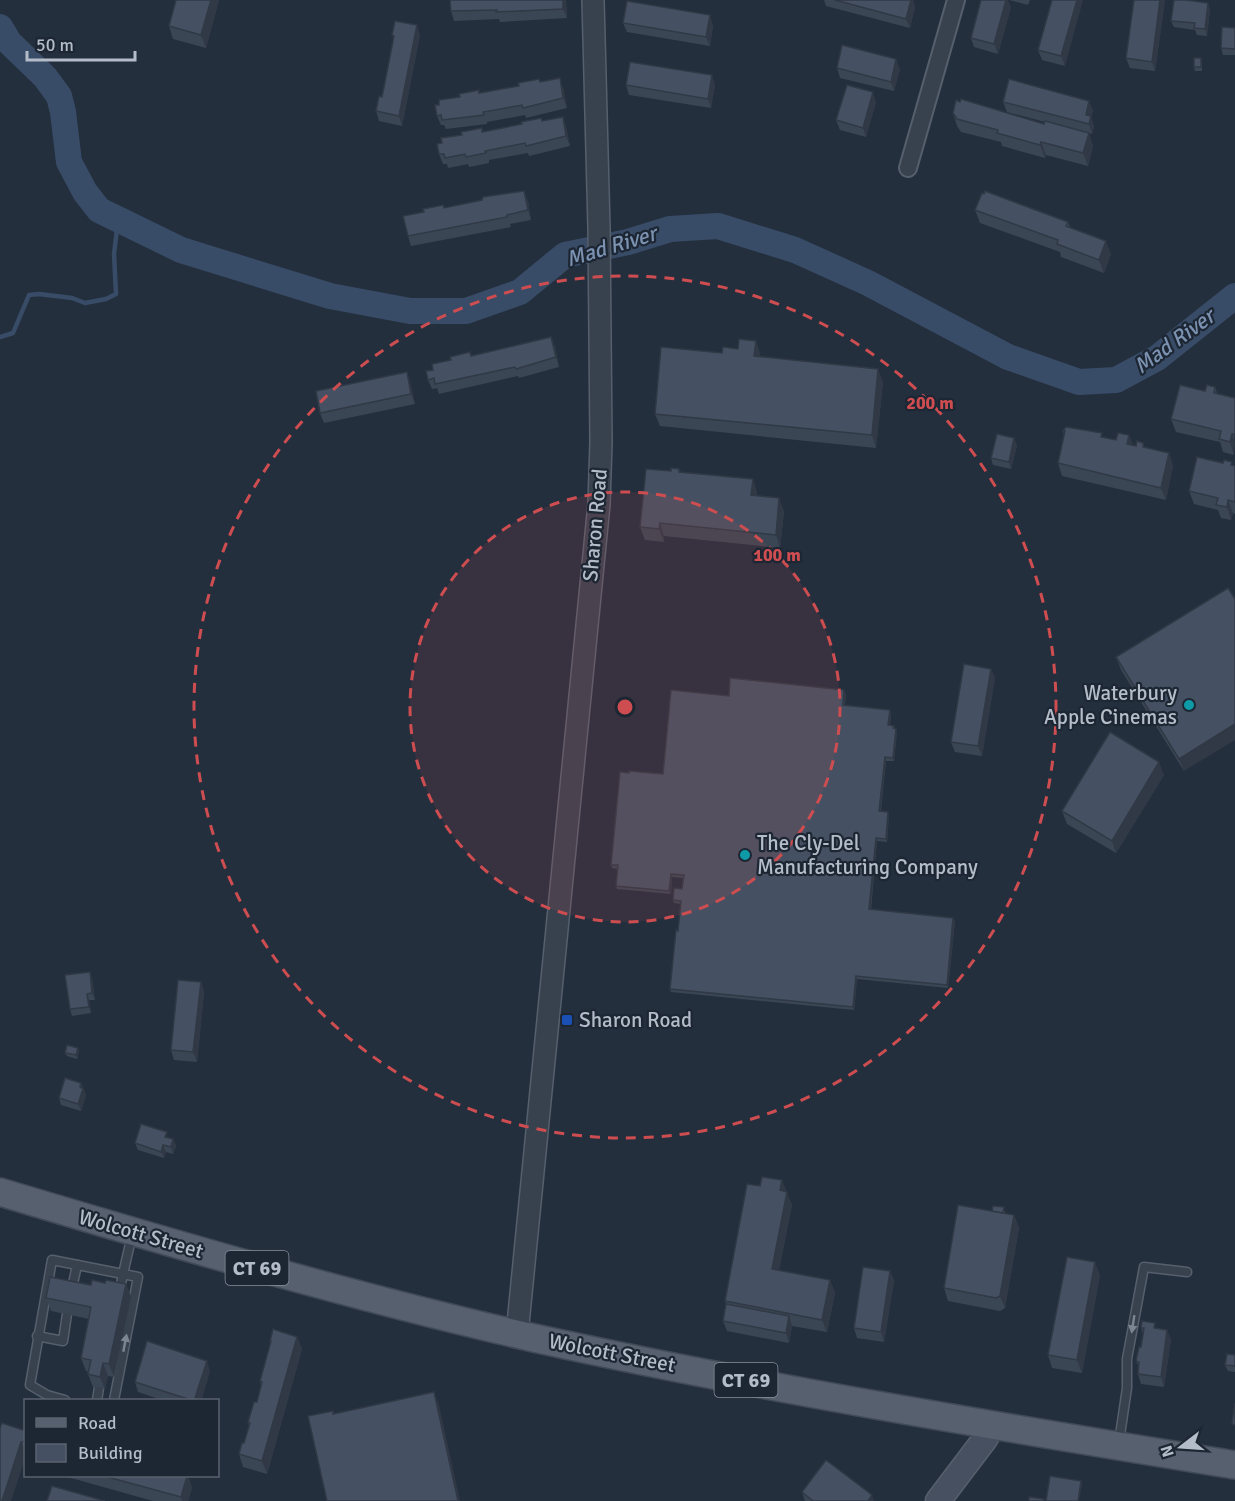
<svg xmlns="http://www.w3.org/2000/svg" width="1235" height="1501" viewBox="0 0 1235 1501" font-family="Signika,sans-serif">
<rect width="100%" height="100%" fill="#242f3e"/>
<g fill="none" stroke-linecap="round" stroke-linejoin="round">
<!-- stream -->
<path stroke="#394c67" stroke-width="4.5" d="M0,337L13,333L29,295L39,294L72,298L85,303L106,299L116,294L114,254L118,221"/>
<!-- river -->
<path stroke="#394c67" stroke-width="26" d="M0,27L9,42L45,77L59,96L63,112L69,162L85,192L99,210L181,250L330,296L410,311H466L520,292L565,255L628,242L670,229L718,226L795,250L868,283L1008,357L1079,382L1116,380L1157,358L1235,296"/>
<!-- service casing -->
<g stroke="#565f6c" stroke-width="11">
<g id="service">
<path d="M71,1293L77,1265"/>
<path d="M37,1336L63,1341L67,1314"/>
<path d="M65,1400L47,1395L30,1385L52,1260L123,1274L132,1235"/>
<path d="M97,1400L99,1388"/>
<path d="M114,1400L138,1277L123,1274L119,1294"/>
<path d="M1119,1442L1127,1388V1359L1144,1267L1187,1272"/>
</g>
</g>
<!-- minor casing -->
<g stroke="#565f6c" stroke-width="20">
<path id="minor" d="M908,168L956,0"/>
</g>
<!-- tertiary casing -->
<g stroke="#565f6c" stroke-width="24">
<path id="tertiary" d="M517,1334L599,504L601,442L599,228L593,0"/>
</g>
<!-- secondary casing -->
<g stroke="#565f6c" stroke-width="27">
<path id="secondary" d="M938,1501L985,1439L993,1426"/>
</g>
<!-- primary casing -->
<g stroke="#414a57" stroke-width="30">
<path id="primary" d="M0,1192C177,1245 354,1297 534,1338C766,1389 1001,1427 1235,1465"/>
</g>
<!-- service -->
<use href="#service" stroke="#38414e" stroke-width="8"/>
<!-- minor -->
<use href="#minor" stroke="#38414e" stroke-width="16"/>
<!-- tertiary -->
<use href="#tertiary" stroke="#38414e" stroke-width="21"/>
<!-- secondary -->
<use href="#secondary" stroke="#465061" stroke-width="24"/>
<!-- primary -->
<use href="#primary" stroke="#56606e" stroke-width="27"/>
</g>
<!-- wall -->
<g fill="#3b4654">
<path d="M176,0H219L206,48L173,39L169,26Z"/>
<path d="M450,0H566L567,18L500,22L499,19L454,21L451,11Z"/>
<path d="M824,0H913L915,7L910,28L826,6Z"/>
<path d="M1009,0H1030L1028,5Z"/>
<path d="M1052,0L1065,66L1042,60L1038,50Z"/>
<path d="M1134,0H1165L1155,71L1130,68L1126,58Z"/>
<path d="M1011,7L998,54L974,47L971,38Z"/>
<path d="M1210,9L1207,36L1197,35L1195,30L1174,27L1171,21Z"/>
<path d="M623,23L713,25L710,46L627,32Z"/>
<path d="M1235,28V55H1223L1221,48Z"/>
<path d="M392,35H420L402,126L379,121L376,111L382,97L394,39Z"/>
<path d="M1202,61V71H1195L1194,67Z"/>
<path d="M837,68L900,69L894,91L840,78Z"/>
<path d="M540,82L563,88L567,108L526,118L525,115L487,122V124L446,129L444,125H441L437,116L439,105L460,97Z"/>
<path d="M626,85H715L711,108L629,95Z"/>
<path d="M876,102L866,137L840,130L836,120Z"/>
<path d="M1003,102L1093,110L1091,117L1094,126L1092,134L1089,133L1093,146L1088,166L1046,155L1045,158L1002,146L1001,142L961,132L957,126L953,113L1044,124L1045,122L1007,112Z"/>
<path d="M563,117L566,127L570,146L529,156L528,153L489,160V163L469,167L468,164L448,168L447,164H443L439,154L542,121Z"/>
<path d="M528,201L531,220L510,224L511,227L411,246L408,236L424,212L443,205L444,208Z"/>
<path d="M975,210L1068,222L1070,227L1111,254L1104,273L1061,257L1060,252L980,223Z"/>
<path d="M551,337L555,347L559,367L519,378L518,376L439,394L437,388L432,389L428,380L433,370L471,356Z"/>
<path d="M756,341L760,354V357L883,382L876,448L660,426L655,414L722,353L738,349Z"/>
<path d="M410,382L415,404L324,423L320,413Z"/>
<path d="M1215,387L1217,393L1235,398L1234,455L1223,452L1220,442L1176,432L1171,419L1205,391Z"/>
<path d="M1063,431L1116,440L1129,435L1132,445L1136,446L1143,443L1145,448L1169,453L1173,466L1166,500L1062,476L1058,463L1064,435Z"/>
<path d="M1017,445L1011,469L993,465L991,458Z"/>
<path d="M1233,465L1235,466V514L1233,513L1231,520L1221,518L1218,510L1194,504L1189,491Z"/>
<path d="M679,469L680,472L757,492V496L784,511L780,548L664,536V542L645,540L640,527L671,471Z"/>
<path d="M1228,588L1184,771L1121,670L1116,657Z"/>
<path d="M991,669L995,678L982,756L955,752L951,742Z"/>
<path d="M846,693L845,705L891,713L890,725L894,726L897,732L894,761H886L881,811L889,815L887,842L877,841L871,910L955,921L948,988L857,979L854,1010L671,992L670,989L678,931L681,904L674,903L673,900L682,889L683,878L672,877L671,894L617,889L616,886L618,869L612,868L611,865L629,773L663,774L729,696Z"/>
<path d="M1164,775L1116,853L1067,824L1062,811Z"/>
<path d="M90,972L92,979L95,1000H89L91,1013L72,1016L70,1009Z"/>
<path d="M201,982L204,992L197,1062L174,1060L171,1050Z"/>
<path d="M79,1051L77,1059L67,1056L65,1053Z"/>
<path d="M81,1083L86,1095L81,1111L61,1105L59,1098Z"/>
<path d="M169,1138L173,1139L176,1146L173,1154L166,1152L164,1158L138,1150L135,1143Z"/>
<path d="M786,1192L792,1205L779,1270L830,1280L835,1293L827,1332L792,1326L789,1343L727,1331L723,1321L726,1304L725,1301Z"/>
<path d="M992,1211H1005V1213L1014,1215L1019,1228L1005,1308L1000,1311L948,1301L944,1288Z"/>
<path d="M890,1271L894,1281L884,1342L857,1338L854,1328Z"/>
<path d="M1100,1275L1082,1373L1052,1368L1048,1355Z"/>
<path d="M105,1283L126,1284L131,1297L114,1377L108,1376L105,1389L93,1387L88,1374L89,1372L86,1371L81,1358L89,1319L51,1311L46,1298L91,1285Z"/>
<path d="M1141,1328H1157L1171,1339L1164,1387L1141,1384L1138,1374L1139,1367L1136,1361L1141,1347L1143,1334Z"/>
<path d="M297,1337L302,1349L267,1474L243,1467L239,1454L244,1443L249,1426L248,1422L257,1402L261,1386L260,1381L271,1344L270,1341Z"/>
<path d="M1235,1355V1372L1228,1371L1225,1365Z"/>
<path d="M210,1371L201,1401H165L138,1392L135,1382Z"/>
<path d="M26,1431V1456L0,1501Z"/>
<path d="M64,1476H188L192,1488L188,1501H153Z"/>
<path d="M802,1492L874,1501H805Z"/>
</g>
<!-- shaded-wall -->
<g fill="#303945">
<path d="M211,0H219L206,48L201,35Z"/>
<path d="M563,0H566L567,18L563,9Z"/>
<path d="M911,0H913L915,7L910,28L906,19Z"/>
<path d="M1006,0H1008L1011,7L998,54L994,44Z"/>
<path d="M1077,0H1083L1065,66L1061,56Z"/>
<path d="M1160,0H1165L1155,71L1152,62Z"/>
<path d="M1208,3L1210,9L1207,36L1205,29Z"/>
<path d="M710,15L713,25L710,46L706,37Z"/>
<path d="M417,25L420,35L402,126L399,116Z"/>
<path d="M896,59L900,69L894,91L891,82Z"/>
<path d="M712,75L715,85L711,108L708,99Z"/>
<path d="M560,78L563,88L567,108L563,98Z"/>
<path d="M873,92L876,102L866,137L863,128Z"/>
<path d="M1089,101L1093,110L1091,117L1094,126L1092,134L1086,115Z"/>
<path d="M563,117L566,127L570,146L566,136Z"/>
<path d="M1089,133L1093,146L1088,166L1083,153Z"/>
<path d="M1041,142L1046,155L1045,158L1040,145Z"/>
<path d="M524,191L528,201L531,220L528,210Z"/>
<path d="M1106,241L1111,254L1104,273L1099,260Z"/>
<path d="M551,337L555,347L559,367L556,357Z"/>
<path d="M756,341L760,354L759,369L754,356Z"/>
<path d="M878,369L883,382L876,448L872,435Z"/>
<path d="M407,372L410,382L415,404L411,394Z"/>
<path d="M1232,434L1235,443L1234,455L1230,442Z"/>
<path d="M1129,435L1134,448L1127,444Z"/>
<path d="M1014,438L1017,445L1011,469L1009,462Z"/>
<path d="M1169,453L1173,466L1166,500L1161,488Z"/>
<path d="M753,479L757,492L756,508L751,495Z"/>
<path d="M779,498L784,511L780,548L776,535Z"/>
<path d="M1228,500L1233,513L1231,520L1227,507Z"/>
<path d="M660,523L664,536V542L659,529Z"/>
<path d="M991,669L995,678L982,756L978,746Z"/>
<path d="M844,690L846,693L844,708L843,705Z"/>
<path d="M890,710L891,713L889,729L888,725Z"/>
<path d="M1235,724V740L1184,771L1179,759Z"/>
<path d="M896,729L897,732L894,761L893,758Z"/>
<path d="M885,757L886,761L880,814L879,811Z"/>
<path d="M1159,762L1164,775L1116,853L1112,841Z"/>
<path d="M888,812L889,815L887,842L886,839Z"/>
<path d="M876,838L877,841L870,913L869,909Z"/>
<path d="M671,874L672,877L671,894L669,891Z"/>
<path d="M953,918L955,921L948,988L947,985Z"/>
<path d="M90,972L92,979L95,1000L92,993Z"/>
<path d="M856,976L857,979L854,1010L853,1007Z"/>
<path d="M201,982L204,992L197,1062L193,1052Z"/>
<path d="M87,994L89,1000L91,1013L89,1007Z"/>
<path d="M78,1048L79,1051L77,1059L76,1055Z"/>
<path d="M81,1083L86,1095L81,1111L78,1104L80,1087Z"/>
<path d="M173,1139L176,1146L173,1154L171,1147Z"/>
<path d="M163,1145L166,1152L164,1158L161,1152Z"/>
<path d="M782,1180L792,1205L777,1281L772,1269L780,1190Z"/>
<path d="M1014,1215L1019,1228L1005,1308L1000,1296Z"/>
<path d="M1095,1262L1100,1275L1082,1373L1077,1360Z"/>
<path d="M890,1271L894,1281L884,1342L881,1332Z"/>
<path d="M830,1280L835,1293L827,1332L822,1320Z"/>
<path d="M126,1284L131,1297L114,1377L109,1364Z"/>
<path d="M789,1316L792,1326L789,1343L786,1333Z"/>
<path d="M1167,1330L1171,1339L1164,1387L1161,1377Z"/>
<path d="M297,1337L302,1349L267,1474L262,1461Z"/>
<path d="M207,1361L210,1371L201,1401H194Z"/>
<path d="M103,1363L108,1376L105,1389L100,1377Z"/>
<path d="M434,1392L439,1405L460,1501H458Z"/>
<path d="M26,1435V1449L23,1442Z"/>
<path d="M21,1442L26,1453V1456L11,1501H2Z"/>
<path d="M188,1476L192,1488L188,1501H182L181,1497Z"/>
<path d="M1081,1481L1082,1485L1079,1501H1078Z"/>
<path d="M872,1495L874,1501H868Z"/>
</g>
<!-- building -->
<g fill="#455162" stroke="#303945" stroke-width="1.5">
<path d="M176,0H211L201,35L169,26Z"/>
<path d="M450,0H563V9L496,12L497,10L451,11Z"/>
<path d="M835,0H911L906,19Z"/>
<path d="M981,0H1006L994,44L971,38Z"/>
<path d="M1052,0H1077L1061,56L1038,50Z"/>
<path d="M1134,0H1160L1152,62L1126,58Z"/>
<path d="M1174,0H1186L1208,3L1205,29L1194,28L1195,23L1171,21Z"/>
<path d="M627,1L710,15L706,37L623,23Z"/>
<path d="M395,21L417,25L399,116L376,111L379,96L382,97L394,36L392,35Z"/>
<path d="M1222,27L1235,28V49L1221,48Z"/>
<path d="M842,45L896,59L891,82L837,68Z"/>
<rect x="1194" y="58" width="7" height="9"/>
<path d="M630,62L712,75L708,99L626,85Z"/>
<path d="M560,78L563,98L523,108L522,105L483,112L484,115L442,120L441,115L437,116L435,105H439V100L460,97L459,94L479,90V93L519,86L518,83L539,79L540,82Z"/>
<path d="M1009,79L1089,101L1086,115L1091,116L1089,124L1003,102Z"/>
<path d="M847,85L873,92L863,128L836,120Z"/>
<path d="M961,99L1044,124L1045,121L1089,133L1083,153L1041,142L1040,145L997,133L998,130L957,119L953,113L956,100L960,102Z"/>
<path d="M563,117L566,136L526,146L525,143L485,151L486,153L466,157L465,154L445,158L444,154H439L437,144L442,143L441,138L462,135L461,132L482,128V132L522,124L521,122L541,118L542,121Z"/>
<path d="M524,191L528,210L507,215V217L408,236L403,216L424,212L423,209L443,205L444,208L482,200L483,197Z"/>
<path d="M985,191L1068,222L1066,226L1106,241L1099,260L1057,244L1058,240L975,210L982,193L984,194Z"/>
<path d="M551,337L556,357L516,369L515,367L435,384L434,378L428,380L426,371L433,370L432,364L451,360L450,357L470,352L471,356Z"/>
<path d="M739,339L756,341L754,356L878,369L872,435L655,414L661,347L722,353L723,347L738,349Z"/>
<path d="M407,372L411,394L320,413L316,391Z"/>
<path d="M1180,385L1205,391L1207,385L1215,387L1214,393L1235,398V434H1232L1230,442L1219,439L1221,431L1171,419Z"/>
<path d="M1066,427L1102,433L1101,437L1116,440L1118,433L1129,435L1127,444L1136,446L1137,441L1143,443V447L1169,453L1161,488L1058,463L1065,431H1063Z"/>
<path d="M997,434L1014,438L1009,462L991,458Z"/>
<path d="M1197,457L1223,463L1224,460L1232,462L1231,465L1235,466V502L1228,500L1227,507L1216,505L1218,498L1189,491Z"/>
<path d="M671,468L679,469V472L753,479L751,495L779,498L776,535L660,523L659,529L640,527L646,469L671,471Z"/>
<path d="M1228,588L1235,599V724L1179,759L1116,657Z"/>
<path d="M964,664L991,669L978,746L951,742Z"/>
<path d="M730,678L844,690L843,705L890,710L888,725L894,726L893,728L896,729L893,758L885,757L879,811L888,812L886,839L876,838L869,909L953,918L947,985L856,976L853,1007L670,989L676,930L678,931L681,901L673,900L674,888L682,889L684,875L671,874L669,891L616,886L618,865H611L620,772L629,773V771L663,774L671,690L729,696Z"/>
<path d="M1110,732L1159,762L1112,841L1062,811Z"/>
<path d="M90,972L92,993L87,994L89,1007L70,1009L65,975Z"/>
<path d="M178,980L201,982L193,1052L171,1050Z"/>
<path d="M67,1045L78,1048L76,1055L65,1053Z"/>
<path d="M65,1078L81,1083L80,1087L83,1089L78,1104L59,1098Z"/>
<path d="M141,1124L167,1132L165,1137L173,1139L171,1147L163,1145L161,1152L135,1143Z"/>
<path d="M762,1177L782,1180L780,1190L787,1192L772,1269L830,1280L822,1320L725,1301L747,1184L760,1186Z"/>
<path d="M958,1205L1014,1215L1000,1296L996,1298L944,1288Z"/>
<path d="M993,1206L1004,1207L1003,1213L992,1211Z"/>
<path d="M1067,1257L1095,1262L1077,1360L1048,1355Z"/>
<path d="M863,1267L890,1271L881,1332L854,1328Z"/>
<path d="M50,1277L91,1285L92,1280L105,1283L106,1280L126,1284L109,1364L103,1363L100,1377L88,1374L91,1360L81,1358L91,1307L46,1298Z"/>
<path d="M726,1304L789,1316L786,1333L723,1321Z"/>
<path d="M1142,1321L1155,1323L1154,1328L1167,1330L1161,1377L1138,1374L1139,1362L1136,1361L1139,1347H1141L1144,1328H1141Z"/>
<path d="M273,1329L297,1337L262,1461L239,1454L242,1443H244L250,1423L248,1422L254,1402H257L262,1382L260,1381L271,1341H270Z"/>
<path d="M147,1341L207,1361L194,1401L135,1382Z"/>
<path d="M1227,1354L1235,1355V1366L1225,1365Z"/>
<path d="M434,1392L458,1501H327L308,1416L333,1411V1414Z"/>
<path d="M1235,1403V1425L1232,1424Z"/>
<path d="M2,1423L26,1431V1435L23,1442H21L2,1501H0V1428Z"/>
<path d="M826,1460L872,1495L868,1501H813L802,1492Z"/>
<path d="M104,1476H187L181,1497Z"/>
<path d="M1050,1476L1081,1481L1078,1501H1046Z"/>
<path d="M52,1486L105,1501H47Z"/>
<path d="M1029,1497L1044,1499L1043,1501H1029Z"/>
</g>
<!-- one-way arrows -->
<defs><path id="oneway-solid" d="M-6-.8H1V-3.2L6.5 0L1 3.2V.8H-6Z" transform="scale(1.5)"/></defs>
<g fill="#7c8592">
<use href="#oneway-solid" transform="translate(1133 1324) rotate(99)"/>
<use href="#oneway-solid" transform="translate(125 1343) rotate(-79)"/>
</g>
<!-- distance rings -->
<circle cx="625" cy="707" r="215" fill="#ce4d50" fill-opacity=".12"/>
<g fill="none" stroke="#ce4d50" stroke-width="3" stroke-dasharray="10 8">
<circle cx="625" cy="707" r="215"/>
<circle cx="625" cy="707" r="431"/>
</g>
<!-- markers -->
<g fill="#0f9aa8" stroke="#1d2633" stroke-width="2">
<circle cx="1189" cy="705" r="6"/>
<circle cx="745" cy="855" r="6"/>
</g>
<rect fill="#1a4fb4" stroke="#1d2633" stroke-width="2" x="561" y="1014" width="12" height="12" rx="3"/>
<g text-anchor="middle" dominant-baseline="central" stroke-width="4.5" stroke-linejoin="round" paint-order="stroke">
<!-- shield labels -->
<g fill="#1d2633" stroke="#878f9c" stroke-width="1.5">
<rect x="225.5" y="1251" width="63" height="34" rx="4.5"/>
<rect x="714.5" y="1363" width="63" height="34" rx="4.5"/>
</g>
<g font-size="20" font-weight="bold" fill="#b4bcc9">
<text x="257" y="1268">CT 69</text>
<text x="746" y="1380">CT 69</text>
</g>
<!-- street labels -->
<g font-size="21" fill="#b4bcc9" stroke="#1d2633">
<text transform="translate(595 525) rotate(-85)">Sharon Road</text>
<text transform="translate(141 1234) rotate(16)">Wolcott Street</text>
<text transform="translate(612 1353) rotate(11)">Wolcott Street</text>
</g>
<!-- poi labels -->
<g font-size="21" fill="#b4bcc9" stroke="#1d2633" text-anchor="start">
<text x="1177" y="693" text-anchor="end">Waterbury<tspan x="1177" dy="24">Apple Cinemas</tspan></text>
<text x="757" y="843">The Cly-Del<tspan x="757" dy="24">Manufacturing Company</tspan></text>
<text x="579" y="1020">Sharon Road</text>
</g>
<!-- water labels -->
<g font-size="22" font-style="italic" fill="#7c92b1" stroke="#1d2633">
<text transform="translate(611 246) rotate(-17)">Mad River</text>
<text transform="translate(1174 341) rotate(-36)">Mad River</text>
</g>
</g>
<circle cx="625" cy="707" r="9" fill="#ce4d50" stroke="#1d2633" stroke-width="3"/>
<g font-size="18" text-anchor="middle" font-weight="bold" fill="#ce4d50" stroke="#1d2633" stroke-width="4.5" stroke-linejoin="round" paint-order="stroke">
<text x="930" y="409">200 m</text>
<text x="777" y="561">100 m</text>
</g>
<!-- legend -->
<rect x="24" y="1399" width="195" height="78" fill="#1d2633" stroke="#59626f" stroke-width="1.5"/>
<rect x="36" y="1418" width="30" height="9" fill="#56606e" stroke="#59626f" stroke-width="1.5"/>
<text x="78" y="1429" font-size="18" fill="#b4bcc9">Road</text>
<rect x="36" y="1444" width="30" height="18" fill="#455162" stroke="#59626f" stroke-width="1.5"/>
<text x="78" y="1459" font-size="18" fill="#b4bcc9">Building</text>
<!-- north arrow -->
<g transform="translate(1181 1447) rotate(253)" stroke="#1d2633" stroke-width="4.5" paint-order="stroke">
<path d="M0-4.5L10 22L0 15L-10 22Z" fill="#b4bcc9"/>
<text y="-9" font-size="16" font-weight="bold" text-anchor="middle" fill="#b4bcc9">N</text>
</g>
<!-- scale -->
<path d="M27 51v9h108v-9" fill="none" stroke="#b4bcc9" stroke-width="3"/>
<text x="36" y="51" font-size="18" fill="#b4bcc9" stroke="#1d2633" stroke-width="4.5" paint-order="stroke">50 m</text>
</svg>
